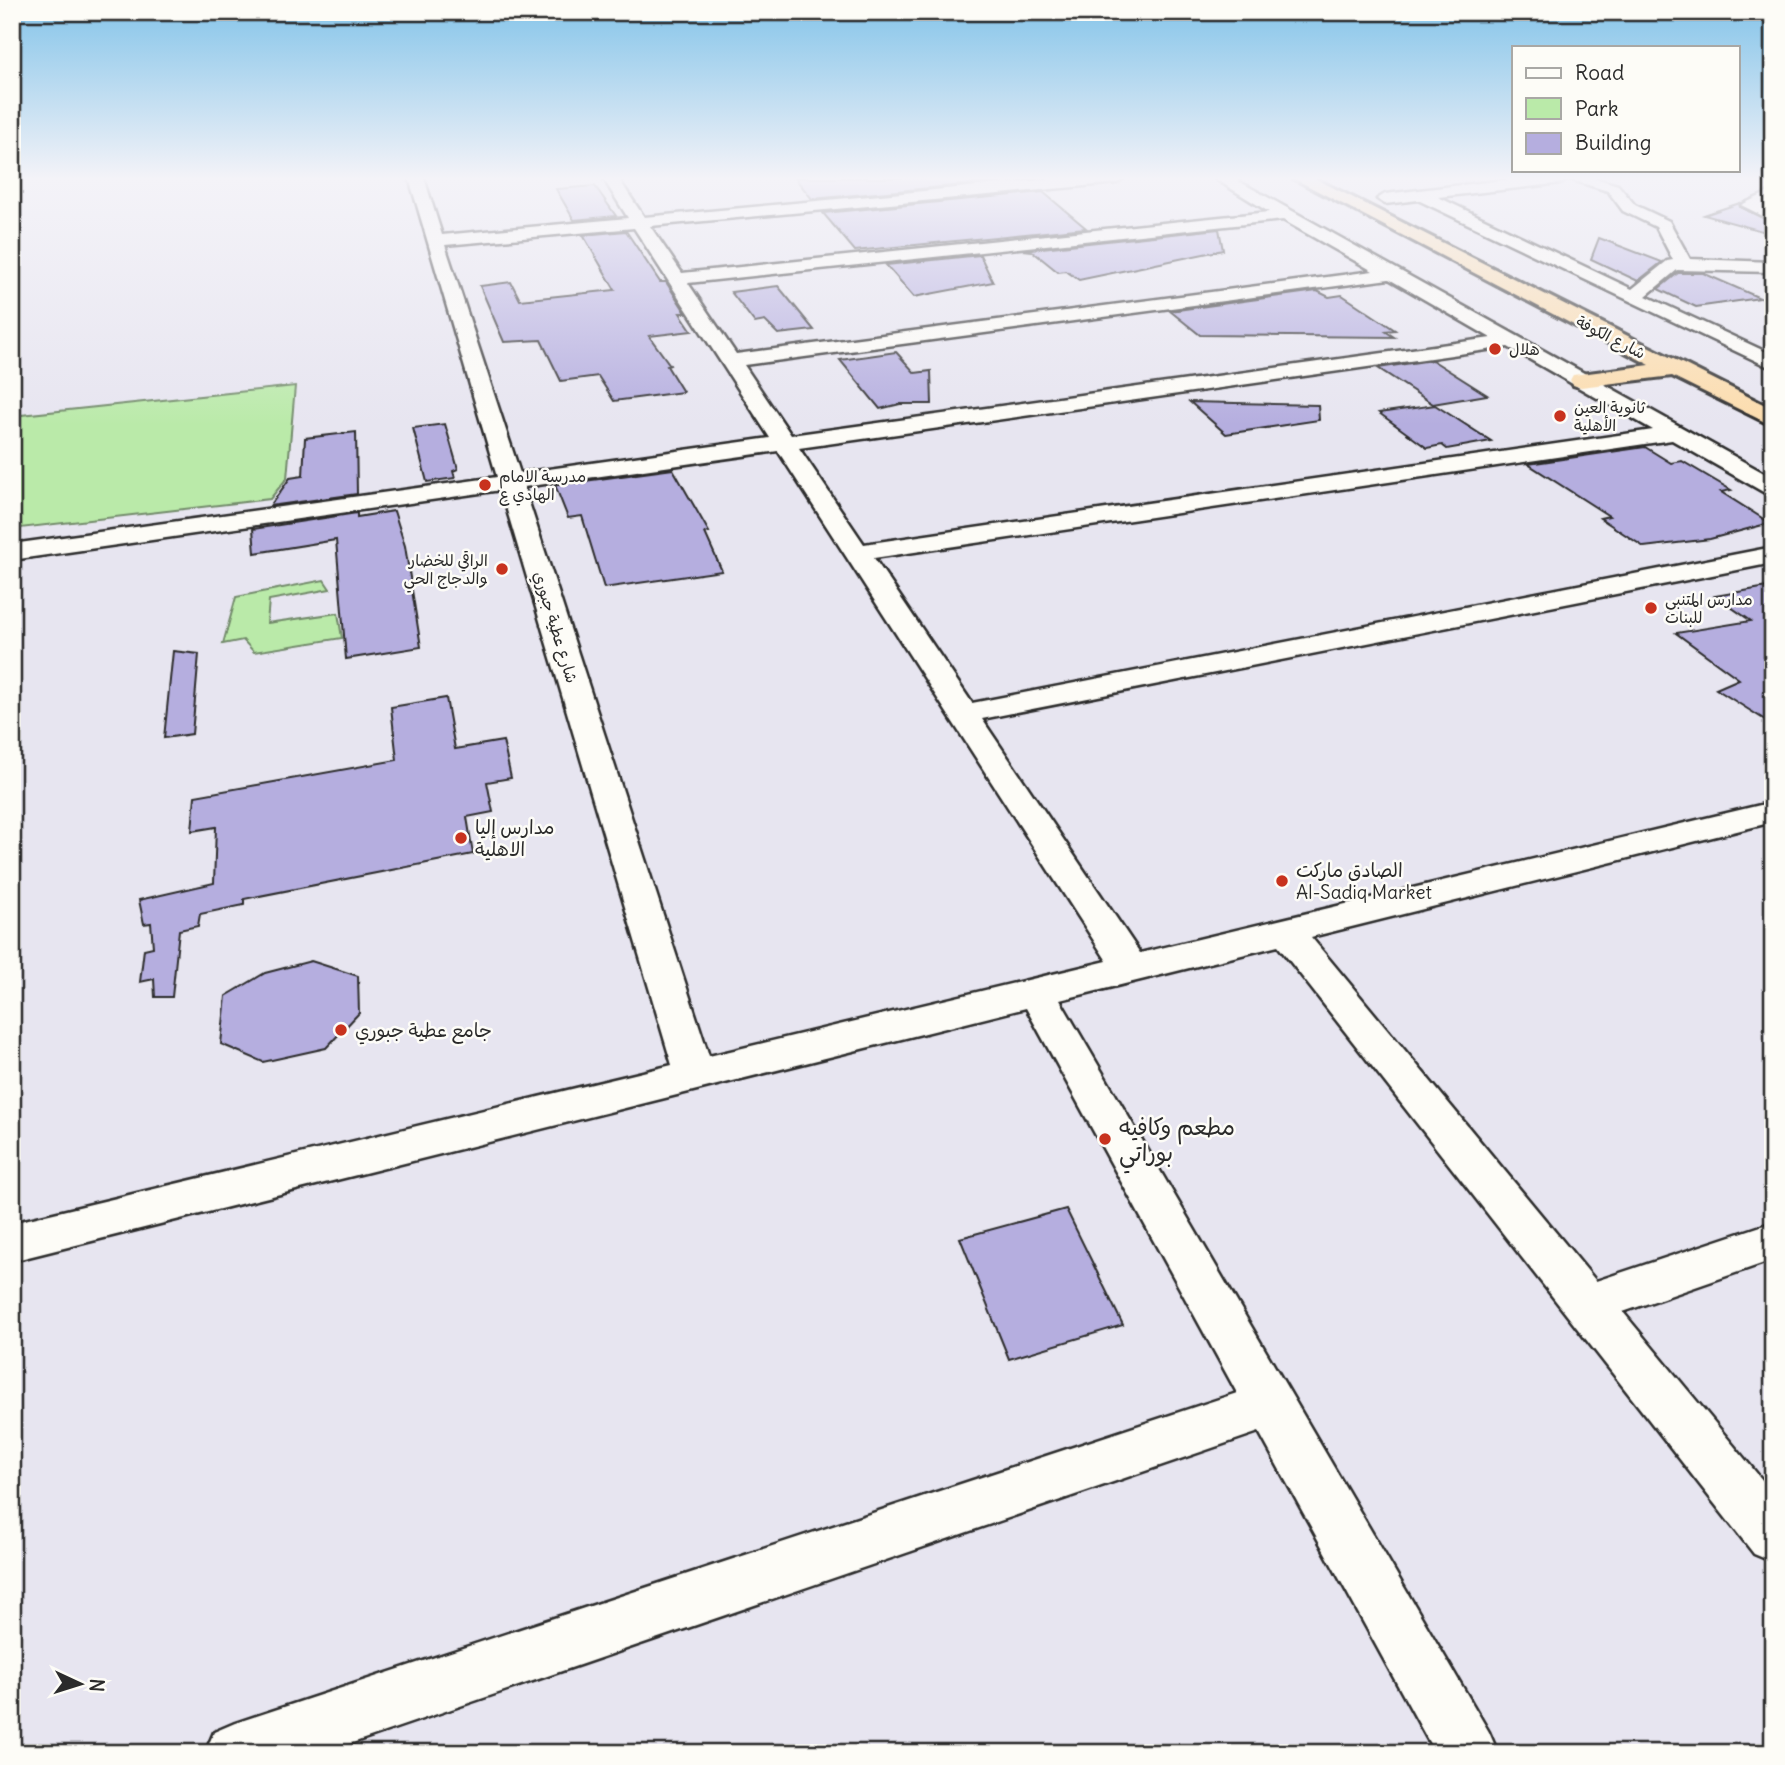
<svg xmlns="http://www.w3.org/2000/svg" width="1785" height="1765" viewBox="0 0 1785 1765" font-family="Delius,'Playpen Sans Arabic',sans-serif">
<rect width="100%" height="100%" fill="#e7e5f0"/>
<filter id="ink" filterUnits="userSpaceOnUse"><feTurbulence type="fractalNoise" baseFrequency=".0143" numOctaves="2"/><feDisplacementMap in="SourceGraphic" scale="14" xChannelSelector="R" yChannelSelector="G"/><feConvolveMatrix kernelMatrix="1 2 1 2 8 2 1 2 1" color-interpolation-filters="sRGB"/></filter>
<g filter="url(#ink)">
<!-- green -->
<g fill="#baeaa9" stroke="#728a6a" stroke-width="2">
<path d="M295,386L287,478L270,499L12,529V416Z"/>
<path d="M324,580L330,589L269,600L267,623L338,613L342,638L254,652L243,640L223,644L236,597Z"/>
</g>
<!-- building -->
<g fill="#b5aedf" stroke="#2b2b2b" stroke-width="2">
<path d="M795,178H1025L1026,179L812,199Z"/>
<path d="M595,186L616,216L574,220L556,189Z"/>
<path d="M1043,192L1086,228L855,251L823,213Z"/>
<path d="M1740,203V207L1773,223V234L1704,215Z"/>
<path d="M1219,229L1223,250L1079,280L1066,271L1058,272L1032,251L1023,250Z"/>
<path d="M626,231L660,282H666L686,313H680L692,331L649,336L670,365L667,366L683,392L614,401L598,376L561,381L541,340L504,342L480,286L511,282L520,300L615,290L583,235Z"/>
<path d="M1599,238L1662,262L1638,281L1591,259Z"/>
<path d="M980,255L993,282L914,297L886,265Z"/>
<path d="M1678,273H1703L1760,298L1696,307L1658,289Z"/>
<path d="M778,286L792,303L814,330L778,334L765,321L755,323L731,292Z"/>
<path d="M1317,291L1329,297L1342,295L1395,330L1385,331L1394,337L1200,335L1170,311Z"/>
<path d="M896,352L915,373L931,371L932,404H900L880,409L840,360Z"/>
<path d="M1432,360L1487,395L1433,404L1378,368Z"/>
<path d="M1190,402L1318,405L1319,420L1226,434Z"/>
<path d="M1435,405L1491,441L1447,449L1442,445L1427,448L1379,413Z"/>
<path d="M445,424L458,469L453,471L455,478L427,482L413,428Z"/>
<path d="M356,432L357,494L270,506L290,478L303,476L305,438Z"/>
<path d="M1645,447L1671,463L1682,461L1731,490L1721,492L1770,523L1710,539L1644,547L1600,518L1609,516L1528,464Z"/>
<path d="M673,469L709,532L705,533L722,571L604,588L582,516L568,518L555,485Z"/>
<path d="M394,511L405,546L421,647L346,659L336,540L255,553L253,529L357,513V517Z"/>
<path d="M1773,586V725L1716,689L1739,679L1676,633L1751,621L1715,596Z"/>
<path d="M173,651L199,654L192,734L164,738Z"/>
<path d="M446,698L455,749L503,741L511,778L487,782L493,812L467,817L473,854L244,899V905L200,914L198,926L179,930L172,997H155L154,979L140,982L144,949L153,947L151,923L144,924L139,900L214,883L216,827L192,831L195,796L397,760L391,707Z"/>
<path d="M311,961L358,976L359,1013L326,1048L263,1062L221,1044L226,996L265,973Z"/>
<path d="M1066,1209L1123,1325L1009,1359L960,1238Z"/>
</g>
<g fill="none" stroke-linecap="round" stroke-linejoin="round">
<!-- minor casing -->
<g stroke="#2b2b2b" stroke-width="5">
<g id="minor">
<path d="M409,178H424L442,235L628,218L603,178H618L644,217L1065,178H1124L1117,183L650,226L682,273L1269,212L1214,178H1233L1773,478V495L1765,493L1672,440L874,558L972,703L1773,547V563L982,719L1140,953L1773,802V822L1311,937L1596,1281L1773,1222V1260L1623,1312L1773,1493V1562L1754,1554L1278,946L1060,1000L1489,1732L1498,1753H1435L1259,1432L323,1753H205L214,1732L235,1723L1237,1393L1026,1008L12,1261V1223L672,1065L501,490L12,560V544L497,477ZM1283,220L1373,271L736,354L688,283ZM634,228L770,438L520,473L445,245ZM1389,279L1491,338L791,435L744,365ZM1508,347L1653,430L864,544L799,448ZM778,451L1107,961L709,1056L524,487Z"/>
<path d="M1521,178H1594L1618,185L1635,205L1669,221L1690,259L1773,262V272L1677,270L1646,296L1773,355V369L1418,200L1385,204L1377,199L1385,194ZM1569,179L1608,191L1623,211L1656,227L1673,260L1667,261L1632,289L1438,197L1562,183Z"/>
<path d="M1773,190V201L1762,205L1773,210V221L1741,205Z"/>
</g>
</g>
<!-- highway casing -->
<g stroke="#2b2b2b" stroke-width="6">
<path id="highway" d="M1293,178H1314L1773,409V426L1672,376L1581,387L1573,385L1570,380L1573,375L1650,365Z"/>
</g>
<!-- minor -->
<use href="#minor" fill="#fdfcf7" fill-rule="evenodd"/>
<!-- highway -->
<use href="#highway" fill="#fcdcac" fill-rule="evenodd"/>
</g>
</g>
<!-- sky -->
<linearGradient id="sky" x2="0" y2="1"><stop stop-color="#84c4e9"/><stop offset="0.42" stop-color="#f4f3f8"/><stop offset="1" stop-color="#f4f3f8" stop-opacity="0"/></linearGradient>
<rect width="1785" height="425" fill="url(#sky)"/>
<!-- markers -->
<g fill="#c8321e" stroke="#fdfcf7" stroke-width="2.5">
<circle cx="1495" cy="349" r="7"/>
<circle cx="1560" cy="416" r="7"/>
<circle cx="485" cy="485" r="7"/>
<circle cx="502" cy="569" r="7"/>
<circle cx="1651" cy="608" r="7"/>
<circle cx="461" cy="838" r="7"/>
<circle cx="1282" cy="881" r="7"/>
<circle cx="341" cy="1030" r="7"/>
<circle cx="1105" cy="1139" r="7"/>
</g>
<g text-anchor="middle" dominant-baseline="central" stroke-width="5" stroke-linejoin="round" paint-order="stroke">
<!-- far-street labels -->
<g font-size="16" fill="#2b2b2b" stroke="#fdfcf7">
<text transform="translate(1611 337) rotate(27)">شارع الكوفة</text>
<text transform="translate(556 627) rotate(73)">شارع عطية جبوري</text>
</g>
<!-- far-poi labels -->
<g font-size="16" fill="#2b2b2b" stroke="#fdfcf7" text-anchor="start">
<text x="1509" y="349">هلال</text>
<text x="1574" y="407">ثانوية العين<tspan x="1574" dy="18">الأهلية</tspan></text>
<text x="499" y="476">مدرسة الامام<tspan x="499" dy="18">الهادي ع</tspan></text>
<text x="488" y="560" text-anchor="end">الراقي للخضار<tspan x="488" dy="18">والدجاج الحي</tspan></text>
<text x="1665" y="599">مدارس المتنبي<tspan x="1665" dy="18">للبنات</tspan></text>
</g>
<!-- poi labels -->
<g font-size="19" fill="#2b2b2b" stroke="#fdfcf7" text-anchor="start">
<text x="475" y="827">مدارس إليا<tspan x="475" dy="22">الاهلية</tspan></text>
<text x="1296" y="870">الصادق ماركت<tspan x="1296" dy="22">Al-Sadiq Market</tspan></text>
<text x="355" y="1030">جامع عطية جبوري</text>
</g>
<!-- near-poi labels -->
<g font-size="23" fill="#2b2b2b" stroke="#fdfcf7" text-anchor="start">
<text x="1119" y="1126">مطعم وكافيه<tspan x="1119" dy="26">بوراتي</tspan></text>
</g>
</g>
<!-- margin -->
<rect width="1785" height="1765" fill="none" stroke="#fdfcf7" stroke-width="42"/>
<rect x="21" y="21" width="1743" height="1723" fill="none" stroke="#2b2b2b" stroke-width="2.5" filter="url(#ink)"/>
<!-- legend -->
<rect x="1512" y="46" width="228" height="126" fill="#fdfcf7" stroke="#a9a8a5" stroke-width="2"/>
<rect x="1526" y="68" width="35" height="10" fill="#fdfcf7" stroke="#a9a8a5" stroke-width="2"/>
<text x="1575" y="80" font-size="21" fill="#2b2b2b">Road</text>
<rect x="1526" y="98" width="35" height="21" fill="#baeaa9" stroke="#a9a8a5" stroke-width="2"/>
<text x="1575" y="116" font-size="21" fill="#2b2b2b">Park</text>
<rect x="1526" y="133" width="35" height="21" fill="#b5aedf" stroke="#a9a8a5" stroke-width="2"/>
<text x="1575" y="150" font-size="21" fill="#2b2b2b">Building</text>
<!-- north arrow -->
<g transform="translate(80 1684) rotate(94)" stroke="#fdfcf7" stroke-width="5" paint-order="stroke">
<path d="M0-5L12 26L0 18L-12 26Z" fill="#2b2b2b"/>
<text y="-10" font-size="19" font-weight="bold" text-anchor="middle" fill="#2b2b2b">N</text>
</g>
</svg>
